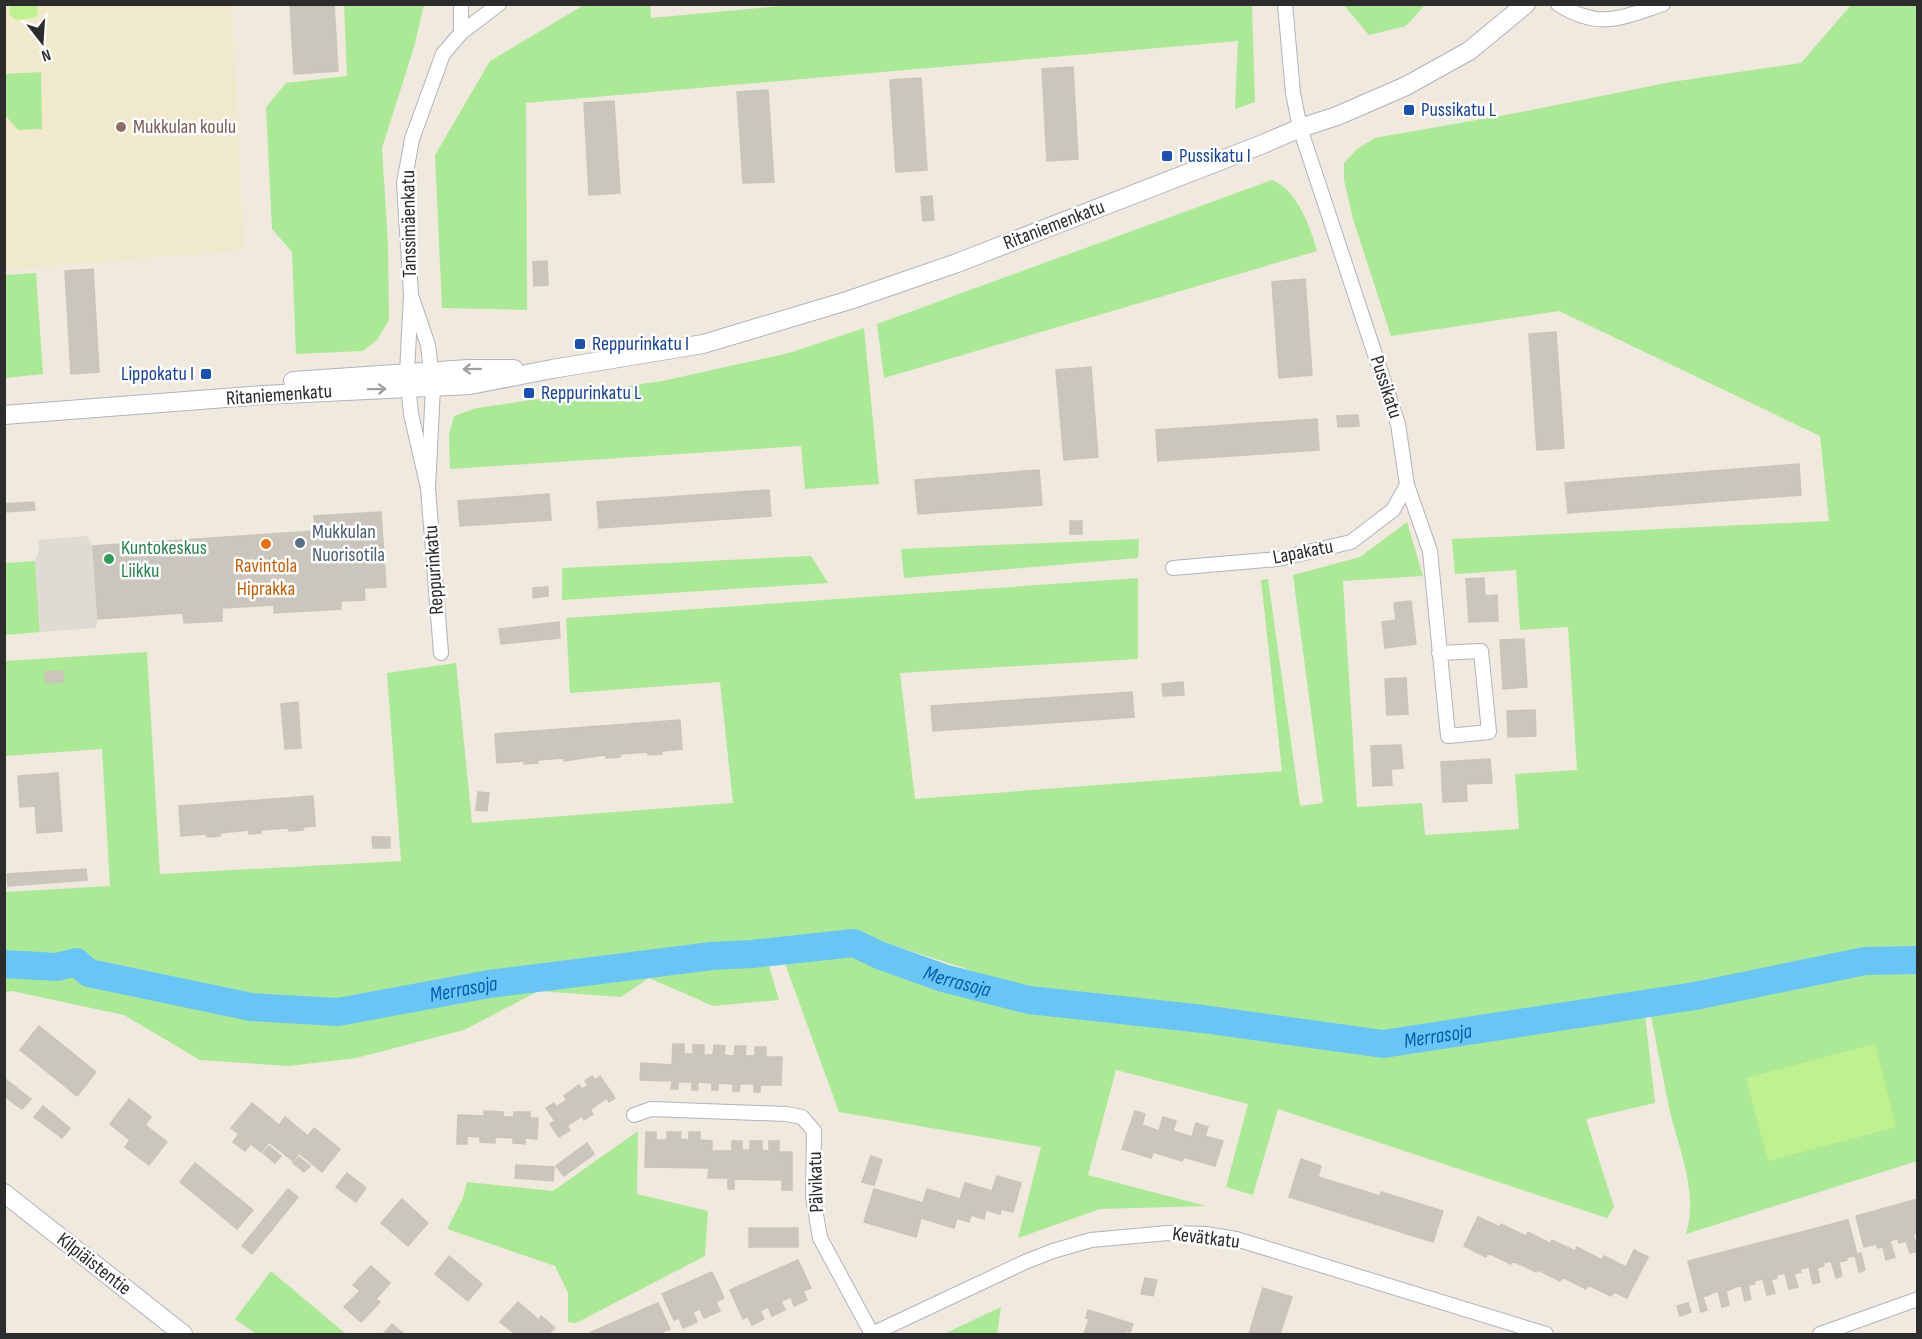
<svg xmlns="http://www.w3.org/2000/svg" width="1922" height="1339" viewBox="0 0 1922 1339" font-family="'Sofia Sans Condensed',sans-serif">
<rect width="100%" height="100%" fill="#efe9de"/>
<!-- education -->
<path fill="#f1e9cc" d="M5,5H232L244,250L5,270Z"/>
<!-- green -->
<g fill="#abe996">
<path d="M344,5H424L414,47L382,148L388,244L389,320L377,340L363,351L296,354L292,252L272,229L266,107L286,83L347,76Z"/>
<path d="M791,5H1252L1255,102L1235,109L1238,41L526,103L527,310L442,308L435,155L490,61L584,5H650L651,18Z"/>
<path d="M1344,5H1425L1406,26L1369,35Z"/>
<path d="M1851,5H1917V1161L1686,1234C1699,1192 1678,1148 1669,1107C1661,1069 1654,1030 1646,992L1380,1033L1029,989L852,932L761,940L779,1000L713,1006L649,978L621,997L539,991L464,1030L356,1058L289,1066L200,1060L124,1015L12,991L5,992L4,892L110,886L102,749L5,756V661L147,652L160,874L401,861L387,673L456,663L472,823L733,803L720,682L570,693L566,618L1138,578V659L900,673L915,799L1282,771L1261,580L1268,579L1300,806L1323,803L1293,575L1360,557L1407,522L1423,576L1343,581L1357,807L1422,803L1425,835L1519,829L1515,774L1577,770L1568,627L1520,630L1516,570L1455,574L1452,539L1829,521L1820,436L1559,311L1391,336L1353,219L1344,180V163L1357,149L1375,138L1516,113L1671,82L1801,63Z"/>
<path d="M41,72L42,129L18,130L6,116L5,74Z"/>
<path d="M1272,180C1297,190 1310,226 1317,251L884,378L877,324Z"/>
<path d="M36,273L43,374L5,378V275Z"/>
<path d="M864,328L879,484L805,489L801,446L450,469L449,435L454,416L477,408L662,381L789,353Z"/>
<path d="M1139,539L1138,558L904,578L901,549Z"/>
<path d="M811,556L828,583L562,600V568Z"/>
<path d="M35,561L40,632L5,635V563Z"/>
<path d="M853,952L987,998L1029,1009L1385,1052L1645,1014L1655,1103L1586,1119L1614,1207L1607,1218L1278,1109L1253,1195L1226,1187L1248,1104L1116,1070L1088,1175L1206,1206L1100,1209L1018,1238L1041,1147L839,1112L783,958Z"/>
<path d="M638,1131L637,1194L708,1211L705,1256L576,1323L568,1322V1293L555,1266L447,1229L463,1198L467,1182L553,1191Z"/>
<path d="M271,1271L346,1334H256L235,1319Z"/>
<path d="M1001,1307L997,1334H944Z"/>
</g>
<!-- pitch -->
<g fill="#c0f191">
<path d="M9,5H37L38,14L34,18L16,20L10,15Z"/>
<path d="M1875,1044L1896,1127L1768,1161L1746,1078Z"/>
</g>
<!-- plaza -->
<path fill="#dedbd5" d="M87,536L93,546L98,619L96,628L40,632L35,561L39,551L38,540Z"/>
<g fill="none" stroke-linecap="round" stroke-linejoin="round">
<!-- river -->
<path stroke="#69c5f8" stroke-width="28" id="s1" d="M4,964L57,967L76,962L89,973L251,1007L338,1012L489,984L712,956L752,954L854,943L879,955L943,978L1029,1000L1203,1019L1383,1044L1695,996L1865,961L1918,960"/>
</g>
<!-- building -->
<g fill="#cac6bd" stroke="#cbc5b7" stroke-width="1.5">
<path d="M290,4H334L338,71L294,74Z"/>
<path d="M1073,67L1078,159L1047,161L1042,69Z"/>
<path d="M921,78L927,170L896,172L890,80Z"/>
<path d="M768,90L774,182L743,183L737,92Z"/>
<path d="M614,101L620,193L589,195L584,103Z"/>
<path d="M932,196L934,220L923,221L921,197Z"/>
<path d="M547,261L548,285L534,286L533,262Z"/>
<path d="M93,269L99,372L71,374L65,271Z"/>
<path d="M1305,279L1312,375L1279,378L1272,282Z"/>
<path d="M1556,332L1564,448L1537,450L1529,334Z"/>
<path d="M1091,367L1098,457L1064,460L1056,370Z"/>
<path d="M1358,415L1359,426L1338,427L1337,416Z"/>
<path d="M1317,419L1319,450L1158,461L1156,430Z"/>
<path d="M1799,464L1801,495L1568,513L1565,483Z"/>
<path d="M1039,470L1042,505L918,514L915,480Z"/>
<path d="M769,490L771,516L599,528L597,502Z"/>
<path d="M549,494L551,520L460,526L458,501Z"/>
<path d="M34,502L35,510L4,512V504Z"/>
<path d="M381,512L386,587L364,588L365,600L341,601V609L274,613V605L222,608V621L184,623L183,613L98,619L93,546L315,531L314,516Z"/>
<rect x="1070" y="521" width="12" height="13"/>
<path d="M1484,578L1485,596L1497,595L1498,621L1469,622L1466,579Z"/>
<path d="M548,587V596L533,598V588Z"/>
<path d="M1411,601L1416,644L1385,648L1382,622L1396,620L1394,603Z"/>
<path d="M559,622L560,638L501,644L499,629Z"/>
<path d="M1524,639L1527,687L1503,689L1500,640Z"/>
<path d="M63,671V682L46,683L45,672Z"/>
<path d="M1406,678L1408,714L1387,715L1385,679Z"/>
<path d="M1183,682L1184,695L1163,696L1162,684Z"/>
<path d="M1132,692L1134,717L933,731L931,706Z"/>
<path d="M298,702L301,748L285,749L281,704Z"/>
<path d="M1535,710L1536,736L1508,737L1507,711Z"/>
<path d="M680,720L682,749L662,751V754L648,755V752L620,754V757L606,758L605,755L564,761V758L538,760V763L524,764V761L497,763L495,734Z"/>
<path d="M1401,745L1403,768L1391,769L1392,785L1373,786L1371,746Z"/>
<path d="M1490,759L1492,783L1466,784L1467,801L1443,802L1441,762Z"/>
<path d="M58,773L62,831L37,833L35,806L20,807L18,776Z"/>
<path d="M478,792L489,793L487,811L476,810Z"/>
<path d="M313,796L315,826L303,827V830L289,831V828L261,830V833L249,834V830L220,833V836L207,837L206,834L181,836L179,806Z"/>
<path d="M372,837H390V848H373Z"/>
<path d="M86,869L87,880L8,886L7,874Z"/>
<path d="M39,1026L96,1072L77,1096L20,1050Z"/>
<path d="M673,1044H684V1054H693V1045H704V1055H713L714,1045L725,1046L724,1055L734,1056L735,1046H746L745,1056H755V1047H766V1057H782L781,1085H760V1092H754V1084H740L739,1091H733V1084L718,1083V1090H712V1083L698,1082V1090H692V1082H678V1089H671L672,1081L640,1080L641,1063L672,1065Z"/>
<path d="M592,1076L595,1080L600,1076L615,1098L609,1102L607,1098L590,1110L593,1114L584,1120L582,1116L567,1126L570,1130L559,1137L550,1124L555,1121L546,1108L554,1103L556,1107L567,1100L564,1096L579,1085L582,1089L588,1085L585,1081Z"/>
<path d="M4,1078L31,1099L22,1109L4,1096Z"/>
<path d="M129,1099L151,1117L145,1125L167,1142L149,1165L125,1147L130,1140L110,1124Z"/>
<path d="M252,1103L279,1125L285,1117L308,1136L314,1128L340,1149L322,1172L299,1153L293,1161L269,1142L261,1152L231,1128Z"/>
<path d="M43,1106L70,1128L62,1138L34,1117Z"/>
<path d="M484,1111L503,1112V1117H514V1112H530V1118H538L537,1139L525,1138V1144L513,1143V1138L495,1137V1143L480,1142V1137L467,1136V1144H457L458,1115L484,1116Z"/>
<path d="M1135,1111L1145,1114L1142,1125L1159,1131L1163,1117L1176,1121L1173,1131L1192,1137L1196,1123L1208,1127L1205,1136L1223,1141L1215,1166L1184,1157L1182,1161L1153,1152L1151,1158L1122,1149Z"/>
<path d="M646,1132H656V1140H667V1132H681L680,1139L689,1140V1132H700V1140L712,1141V1151H732V1141H742V1150H750V1141H762V1150L769,1151V1141H779V1152H792V1190H782V1180L734,1179V1189H728V1178H708L709,1168L645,1167Z"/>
<path d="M238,1135L250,1145L245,1151L233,1142Z"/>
<path d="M587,1143L594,1154L564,1176L556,1166Z"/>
<path d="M269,1146L281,1156L275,1163L263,1153Z"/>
<path d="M871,1156L882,1160L874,1185L862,1182Z"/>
<path d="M299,1157L310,1166L304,1172L293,1163Z"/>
<path d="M1301,1159L1321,1166L1318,1177L1380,1196L1381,1192L1443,1211L1433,1242L1289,1197Z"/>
<path d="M195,1163L253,1210L237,1229L180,1182Z"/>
<path d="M516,1165L554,1167L553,1181L515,1178Z"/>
<path d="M347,1173L366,1188L356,1202L336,1187Z"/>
<path d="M997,1176L1021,1183L1013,1212L1001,1209L1000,1214L986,1210L984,1219L971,1215L969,1222L957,1218L954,1228L921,1218L916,1237L864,1222L874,1189L923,1203L927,1189L960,1199L965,1183L992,1191Z"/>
<path d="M288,1189L298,1197L252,1254L242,1246Z"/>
<path d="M402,1199L428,1223L408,1246L381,1223Z"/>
<path d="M1918,1199V1233L1913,1234L1918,1251L1910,1253L1906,1241L1899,1243L1898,1238L1890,1241L1895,1257L1886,1260L1883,1247L1878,1248L1876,1244L1864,1247L1856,1216Z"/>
<path d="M1478,1217L1500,1227L1501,1224L1526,1236L1528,1232L1551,1244L1552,1240L1575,1251L1577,1247L1602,1260L1604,1256L1626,1267L1634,1250L1648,1257L1627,1298L1614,1292L1611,1296L1588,1285L1586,1289L1562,1277L1560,1281L1538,1270L1536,1272L1513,1261L1511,1264L1488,1253L1486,1257L1464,1246Z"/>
<path d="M1848,1220L1857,1254L1861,1253L1865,1270L1859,1272L1855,1255L1846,1258L1847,1260L1839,1262L1842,1276L1836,1278L1831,1261L1823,1263L1824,1266L1817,1268L1820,1282L1813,1284L1809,1267L1800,1269L1801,1272L1794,1274L1798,1287L1789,1289L1785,1273L1776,1275L1777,1278L1771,1280L1775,1293L1767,1295L1763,1279L1754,1281L1755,1284L1748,1285L1751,1299L1745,1301L1741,1285L1726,1291L1729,1305L1722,1307L1718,1291L1703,1297L1707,1310L1701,1312L1688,1261Z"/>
<rect x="749" y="1228" width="49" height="19"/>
<path d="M449,1256L482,1284L468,1301L435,1274Z"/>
<path d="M798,1260L811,1288L803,1291L807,1300L794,1306L791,1297L781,1301L785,1310L772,1316L768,1307L760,1311L764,1319L752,1325L748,1316L743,1319L730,1290Z"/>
<path d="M371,1266L390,1283L376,1299L380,1302L361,1322L344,1307L360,1291L353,1285Z"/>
<path d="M712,1272L724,1298L716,1302L720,1311L704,1318L700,1309L693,1312L697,1322L683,1328L679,1318L674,1320L662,1294Z"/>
<path d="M1145,1278L1157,1280L1153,1296L1141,1294Z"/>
<path d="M1263,1288L1292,1297L1280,1334H1249Z"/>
<path d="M518,1302L539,1320L541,1316L555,1328L548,1334H515L500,1322Z"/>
<path d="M658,1303L670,1329L662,1332L663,1334H592L591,1332Z"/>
<path d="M1688,1303L1691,1312L1680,1316L1677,1306Z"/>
<path d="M1088,1310L1133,1324L1130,1332L1126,1331L1125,1334H1084L1089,1319L1086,1318Z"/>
<path d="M392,1324L404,1334H383Z"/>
</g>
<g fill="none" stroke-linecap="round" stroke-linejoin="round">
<!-- minor casing -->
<g stroke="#b2b2c1" stroke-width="16">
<g id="minor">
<path d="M461,4V33"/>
<path d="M1285,4L1293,93L1300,128L1398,424L1407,485L1430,551L1448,736L1489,732L1481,651L1439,653"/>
<path d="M1558,4C1599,30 1621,18 1663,4"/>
<path d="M412,298L428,345L433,387L428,488L441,653"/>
<path d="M428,488L411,414L407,373L411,295L404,183L412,139L443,54L461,33L499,4"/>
<path d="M1173,568L1278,559L1351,542L1393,510L1407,485"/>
<path d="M634,1115L651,1109L786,1114L802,1117L814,1131L813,1197L820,1238L872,1334"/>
<path d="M872,1334L1025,1262L1053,1251L1091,1240L1168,1233L1206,1234L1236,1239L1546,1334"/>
<path d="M1820,1334L1918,1299"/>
</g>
</g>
<!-- tertiary casing -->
<g stroke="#b2b2c1" stroke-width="20">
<g id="tertiary">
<path d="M293,381L468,369H514"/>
<path d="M4,415L264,395L470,385L552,369L703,344L850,300L957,263L1263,144L1300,128L1337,116L1406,86L1469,51L1526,4"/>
<path d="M4,1193L183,1334"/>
</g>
</g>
<!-- minor -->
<use href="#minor" stroke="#fff" stroke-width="14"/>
<!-- tertiary -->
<use href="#tertiary" stroke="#fff" stroke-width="18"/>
</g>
<!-- one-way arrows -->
<defs><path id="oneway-shaft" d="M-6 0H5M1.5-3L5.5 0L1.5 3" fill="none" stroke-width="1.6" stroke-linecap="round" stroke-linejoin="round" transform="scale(1.5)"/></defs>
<g stroke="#a0a0a0">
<use href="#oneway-shaft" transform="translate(472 369) rotate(179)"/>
<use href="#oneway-shaft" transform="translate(377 389) rotate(-1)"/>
</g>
<!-- markers -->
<g fill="#1a4fb4" stroke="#fff" stroke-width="2">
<rect x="1403" y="104" width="12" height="12" rx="3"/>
<rect x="1161" y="150" width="12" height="12" rx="3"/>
<rect x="574" y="338" width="12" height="12" rx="3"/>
<rect x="200" y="368" width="12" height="12" rx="3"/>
<rect x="523" y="387" width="12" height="12" rx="3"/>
</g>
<circle fill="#8d6e63" stroke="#fff" stroke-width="2" cx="121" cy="127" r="6"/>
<circle fill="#5c6f8a" stroke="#fff" stroke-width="2" cx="300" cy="543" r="6"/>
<circle fill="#e8710a" stroke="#fff" stroke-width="2" cx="266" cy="544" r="6"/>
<circle fill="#2e9e5b" stroke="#fff" stroke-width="2" cx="109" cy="559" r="6"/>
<g text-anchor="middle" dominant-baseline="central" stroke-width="5" stroke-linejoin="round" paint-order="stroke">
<!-- transit labels -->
<g font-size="20" fill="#164399" stroke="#fff" text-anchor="start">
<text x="1421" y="110">Pussikatu L</text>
<text x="1179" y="156">Pussikatu I</text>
<text x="592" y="344">Reppurinkatu I</text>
<text x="194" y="374" text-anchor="end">Lippokatu I</text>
<text x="541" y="393">Reppurinkatu L</text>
</g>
<!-- education labels -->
<g font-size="20" fill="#785e54" stroke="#fff" text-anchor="start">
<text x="133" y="127">Mukkulan koulu</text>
</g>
<!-- street labels -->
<g font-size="20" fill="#2c2c2c" stroke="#fff">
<text transform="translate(409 224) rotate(-91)">Tanssimäenkatu</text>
<text transform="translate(1054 225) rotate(-21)">Ritaniemenkatu</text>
<text transform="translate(1386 387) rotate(72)">Pussikatu</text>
<text transform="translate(279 395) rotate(-4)">Ritaniemenkatu</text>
<text transform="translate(1303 552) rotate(-11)">Lapakatu</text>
<text transform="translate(434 570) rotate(-94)">Reppurinkatu</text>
<text transform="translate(816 1182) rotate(-92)">Pälvikatu</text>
<text transform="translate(1206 1238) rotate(7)">Kevätkatu</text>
<text transform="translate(94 1264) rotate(38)">Kilpiäistentie</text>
</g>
<!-- service labels -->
<g font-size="20" fill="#4e5e75" stroke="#fff" text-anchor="start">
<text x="312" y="532">Mukkulan<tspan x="312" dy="23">Nuorisotila</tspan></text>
</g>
<!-- leisure labels -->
<g font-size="20" fill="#27864d" stroke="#fff" text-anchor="start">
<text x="121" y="548">Kuntokeskus<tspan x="121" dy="23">Liikku</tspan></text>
</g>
<!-- food labels -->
<g font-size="20" fill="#c56008" stroke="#fff">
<text x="266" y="566">Ravintola<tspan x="266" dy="23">Hiprakka</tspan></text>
</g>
<!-- water labels -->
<g font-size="21" font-style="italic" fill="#0361a9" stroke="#fff">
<text stroke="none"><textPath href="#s1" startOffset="974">Merrasoja</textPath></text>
<text stroke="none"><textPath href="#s1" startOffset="470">Merrasoja</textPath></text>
<text stroke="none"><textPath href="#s1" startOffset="1460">Merrasoja</textPath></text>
</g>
</g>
<!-- border -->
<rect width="1922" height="1339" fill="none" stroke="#2c2c2c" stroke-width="12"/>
<!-- north arrow -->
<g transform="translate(42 42) rotate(163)" stroke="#ffffff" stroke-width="4.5" paint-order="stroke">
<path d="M0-4.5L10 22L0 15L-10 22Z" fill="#2c2c2c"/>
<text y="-9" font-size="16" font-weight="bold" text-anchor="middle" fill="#2c2c2c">N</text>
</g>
</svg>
